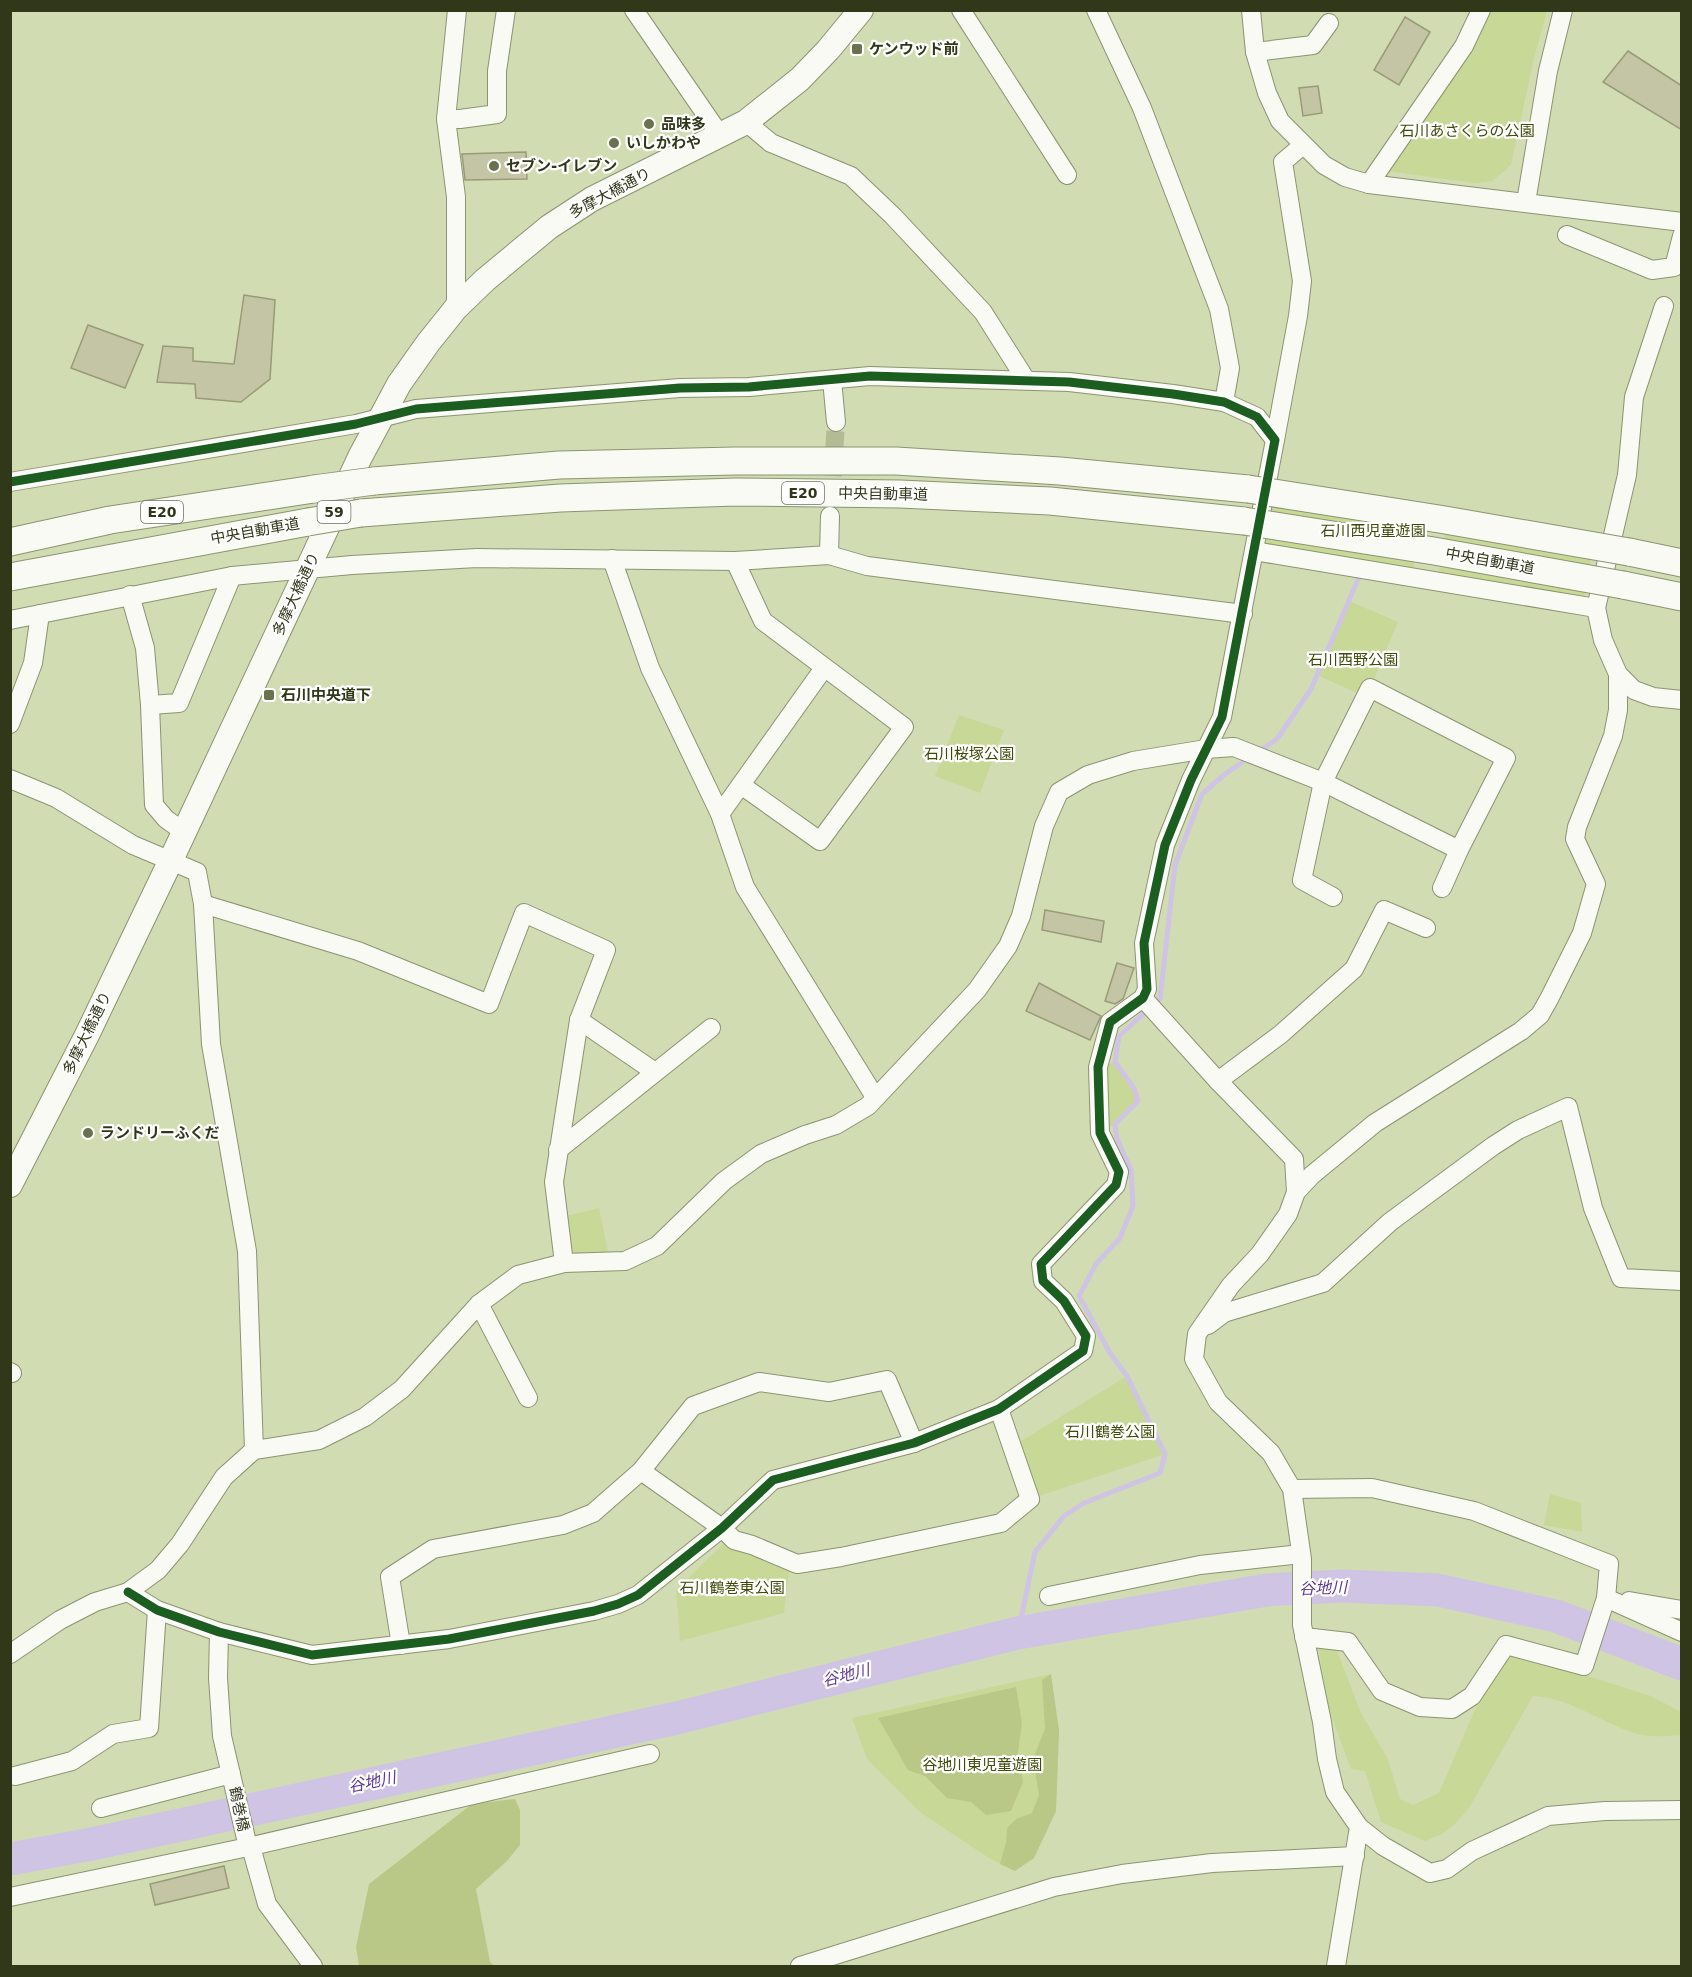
<svg xmlns="http://www.w3.org/2000/svg" width="1692" height="1977" viewBox="0 0 1692 1977" font-family="'DejaVu Sans','Noto Sans JP',sans-serif">
<rect width="100%" height="100%" fill="#d2dcb2"/>
<!-- green -->
<g fill="#c8d896">
<path d="M1481,11H1547L1534,58L1511,165L1492,181L1475,183L1379,170Z"/>
<path d="M1277,482L1423,504L1413,572L1260,546Z"/>
<path d="M1449,511L1595,538L1584,601L1439,573Z"/>
<path d="M1349,601L1398,622L1366,697L1317,675Z"/>
<path d="M959,715L1004,730L980,793L935,776Z"/>
<path d="M1115,1062L1134,1088L1138,1101L1115,1124L1100,1133L1098,1067Z"/>
<path d="M599,1208L610,1262L564,1263L558,1218Z"/>
<path d="M1127,1376L1165,1454L1030,1499L1013,1446Z"/>
<path d="M1550,1494L1581,1503L1582,1532L1544,1525Z"/>
<path d="M724,1543L789,1571L784,1613L680,1641L676,1590Z"/>
<path d="M1318,1646L1336,1648L1360,1711L1388,1759L1400,1799L1413,1805L1439,1793L1476,1707L1504,1660L1518,1654L1651,1696L1681,1712V1735C1667,1736 1648,1738 1634,1733C1600,1722 1569,1697 1533,1696L1469,1808L1455,1824L1442,1834L1425,1841L1381,1822L1365,1771L1351,1769L1329,1709Z"/>
<path d="M1051,1674L1059,1731L1056,1811L1034,1858L1015,1871L989,1858L920,1812L867,1759L852,1718Z"/>
</g>
<!-- forest -->
<g fill="#b9c886">
<path d="M1051,1674L1059,1731L1056,1811L1034,1858L1015,1871L1000,1864L1006,1843L1007,1828L1016,1819L1032,1813L1039,1795L1033,1759L1045,1729L1042,1680Z"/>
<path d="M1016,1687L1022,1723L1018,1752L1023,1782L1011,1811L986,1815L971,1802L947,1798L925,1776L908,1770L878,1718Z"/>
<path d="M515,1799L520,1810V1845L507,1861L476,1889L490,1962L495,1966H359L356,1947L369,1884L472,1804Z"/>
</g>
<g fill="none" stroke-linecap="round" stroke-linejoin="round">
<!-- stream -->
<g stroke="#cfc4e4" stroke-width="5">
<path d="M1258,752L1277,739L1311,689L1359,577"/>
<path d="M1018,1633L1035,1552L1064,1516L1084,1503L1160,1473L1165,1454L1127,1376L1110,1353L1079,1296L1096,1264L1120,1238L1133,1206L1131,1170L1117,1139L1115,1124L1138,1101L1134,1088L1115,1062L1119,1036L1160,999L1175,865L1202,794L1225,774L1250,757"/>
</g>
<!-- river -->
<path stroke="#cfc4e4" stroke-width="33" d="M10,1859L92,1844L677,1718L1018,1633L1267,1590L1342,1586L1438,1590L1556,1616L1682,1664"/>
</g>
<!-- building -->
<g fill="#c4c5a4" stroke="#999b78" stroke-width="1.5">
<path d="M1405,17L1430,32L1399,85L1374,70Z"/>
<path d="M1628,51L1682,86V130L1603,82Z"/>
<path d="M1318,86L1322,113L1303,116L1299,88Z"/>
<path d="M526,152L527,179L465,180L462,154Z"/>
<path d="M244,295L275,300L270,379L241,402L196,398L195,384L157,382L163,346L193,348V361L234,364Z"/>
<path d="M88,325L143,345L125,388L71,368Z"/>
<path d="M1045,910L1104,921L1101,942L1042,930Z"/>
<path d="M1117,963L1134,968L1123,999L1115,1004L1105,1001Z"/>
<path d="M1039,983L1101,1016L1090,1040L1026,1011Z"/>
<path d="M224,1866L229,1888L155,1905L150,1884Z"/>
</g>
<g fill="none" stroke-linecap="round" stroke-linejoin="round">
<!-- minor-tunnel -->
<path stroke="#b2bb93" stroke-width="18" stroke-dasharray="18 9" stroke-linecap="butt" d="M831,503L836,422"/>
<!-- minor casing -->
<g stroke="#8c9372" stroke-width="20">
<g id="minor">
<path d="M634,10L720,135"/>
<path d="M961,10L1067,175"/>
<path d="M1096,10L1142,108L1219,309L1230,368L1224,402"/>
<path d="M1251,10L1255,52L1267,93L1280,121L1324,165L1345,177L1369,184L1682,222"/>
<path d="M1255,52L1313,45L1329,23"/>
<path d="M446,119H460L497,114V71L506,10"/>
<path d="M746,122L771,143L851,176L893,216L983,312L1026,380"/>
<path d="M1369,184L1464,46L1481,10"/>
<path d="M1526,202L1548,71L1563,10"/>
<path d="M1567,235L1652,270L1674,267L1682,236"/>
<path d="M1664,306L1634,397L1627,475L1596,608L1603,640L1618,674L1634,690L1653,697L1682,700"/>
<path d="M456,308V197L446,119L457,10"/>
<path d="M832,380L836,422"/>
<path d="M1275,440L1298,316L1302,281L1283,162L1303,145"/>
<path d="M10,482L356,424L416,409L680,388L749,387L870,376L1069,382L1173,394L1224,402L1257,417L1275,440L1222,717L1191,780L1165,845L1144,943L1147,989L1143,998L1110,1022L1098,1067L1100,1133L1119,1172L1116,1185L1041,1264L1043,1281L1064,1301L1086,1336L1083,1351L999,1409L914,1443L773,1480L722,1528L638,1595L618,1604L594,1611L449,1639L312,1655L219,1632L157,1610L128,1592"/>
<path d="M1254,551L1596,608"/>
<path d="M829,555L830,516"/>
<path d="M612,559L650,668L720,814L745,887L875,1097"/>
<path d="M735,561L763,621L904,727L820,841L741,785"/>
<path d="M130,595L145,648L150,705L154,805L166,819L184,832"/>
<path d="M10,620L232,576L352,565L477,558L735,561L829,555L867,566L1243,614"/>
<path d="M150,705L179,703L232,576"/>
<path d="M10,724L33,663L40,614"/>
<path d="M10,779L56,798L133,845L197,872L203,904L211,1044L247,1251L254,1450"/>
<path d="M720,814L824,668"/>
<path d="M1333,897L1302,880L1323,782L1370,688L1506,758L1459,850L1442,888"/>
<path d="M203,904L358,951L489,1004L524,913L606,950L579,1020L554,1182L564,1263"/>
<path d="M1143,998L1218,1081L1294,1159L1296,1192"/>
<path d="M579,1020L655,1072"/>
<path d="M1218,1081L1281,1034L1354,969L1384,910L1426,928"/>
<path d="M558,1150L711,1028"/>
<path d="M479,1304L528,1398"/>
<path d="M1208,1325L1224,1313L1323,1283L1390,1222L1493,1146L1518,1130L1568,1107L1593,1208L1621,1278L1682,1281"/>
<path d="M10,1372L12,1373"/>
<path d="M641,1471L722,1528L734,1540L752,1545L797,1564L841,1557L1001,1523L1030,1499L999,1409"/>
<path d="M1292,1489L1372,1488L1474,1511L1609,1564L1606,1598L1584,1666L1506,1645L1472,1696L1452,1709L1420,1707L1382,1691L1348,1642L1304,1637"/>
<path d="M1049,1596L1200,1565L1301,1554"/>
<path d="M1606,1598L1682,1632"/>
<path d="M1629,1601L1682,1610"/>
<path d="M219,1632L218,1678L222,1736L248,1847"/>
<path d="M401,1645L390,1577L433,1549L563,1525L593,1513L641,1471L693,1406L759,1382L829,1392L887,1380L914,1443"/>
<path d="M10,1654L60,1620L95,1602L128,1592L158,1570L180,1544L224,1477L254,1450L319,1440L365,1417L402,1389L479,1304L518,1275L564,1263L625,1261L657,1246L724,1181L761,1154L805,1135L836,1125L868,1106L977,990L1008,946L1021,916L1044,826L1059,792L1088,775L1133,761L1206,749L1234,747L1323,782L1459,850"/>
<path d="M15,1776L72,1761L113,1734L149,1728L157,1610"/>
<path d="M101,1808L231,1774"/>
<path d="M1359,1827L1383,1846L1430,1873L1447,1869L1472,1851L1548,1816L1605,1811L1682,1810"/>
<path d="M251,1847L267,1904L313,1966"/>
<path d="M10,1897L248,1847L650,1754"/>
<path d="M800,1966L1054,1887L1122,1874L1212,1863L1355,1856"/>
<path d="M1336,1966L1359,1827L1335,1792L1327,1759L1322,1722L1302,1625V1559L1292,1489L1271,1453L1218,1402L1194,1359L1197,1334L1231,1285L1260,1254L1288,1214L1296,1192L1312,1175L1375,1123L1521,1031L1540,1015L1549,999L1582,933L1596,884L1575,839L1577,827L1613,736L1618,710V674"/>
</g>
</g>
<!-- major casing -->
<g stroke="#8c9372" stroke-width="26">
<path id="major" d="M10,1185L87,1035L171,860L360,457L399,384L428,343L456,308L485,280L549,227L592,199L746,122L800,79L828,50L861,10"/>
</g>
<!-- highway casing -->
<g stroke="#8c9372" stroke-width="29">
<g id="highway">
<path d="M374,481L559,465L735,461H896L1060,471L1248,489"/>
<path d="M361,513L560,498L735,492L900,494L1050,501L1244,521"/>
<path d="M10,542L110,520L314,489"/>
<path d="M1629,552L1682,563"/>
<path d="M10,577L308,522"/>
<path d="M1623,585L1682,597"/>
</g>
</g>
<!-- minor -->
<use href="#minor" stroke="#f8faf3" stroke-width="18"/>
<!-- major -->
<use href="#major" stroke="#f8faf3" stroke-width="24"/>
<!-- highway -->
<use href="#highway" stroke="#f8faf3" stroke-width="27"/>
<!-- highway-bridge casing -->
<g stroke="#8c9372" stroke-width="29" stroke-linecap="butt">
<g id="highway-bridge">
<path d="M314,489L374,481"/>
<path d="M1248,489L1439,519L1629,552"/>
<path d="M1244,521L1434,551L1623,585"/>
<path d="M308,522L361,513"/>
</g>
</g>
<!-- highway-bridge -->
<use href="#highway-bridge" stroke="#f8faf3" stroke-width="27"/>
<!-- cycleway casing -->
<g stroke="#fff" stroke-width="13">
<path id="cycleway" d="M10,482L356,424L416,409L680,388L749,387L870,376L1069,382L1173,394L1224,402L1257,417L1275,440L1222,717L1191,780L1165,845L1144,943L1147,989L1143,998L1110,1022L1098,1067L1100,1133L1119,1172L1116,1185L1041,1264L1043,1281L1064,1301L1086,1336L1083,1351L999,1409L914,1443L773,1480L722,1528L638,1595L618,1604L594,1611L449,1639L312,1655L219,1632L157,1610L128,1592"/>
</g>
<!-- cycleway -->
<use href="#cycleway" stroke="#1b5e20" stroke-width="9"/>
</g>
<!-- markers -->
<g fill="#69714f" stroke="#fff" stroke-width="2">
<rect x="851" y="43" width="12" height="12" rx="3"/>
<circle cx="649" cy="124" r="6"/>
<circle cx="614" cy="143" r="6"/>
<circle cx="494" cy="166" r="6"/>
<rect x="263" y="689" width="12" height="12" rx="3"/>
<circle cx="88" cy="1133" r="6"/>
</g>
<g text-anchor="middle" dominant-baseline="central" stroke-width="4.5" stroke-linejoin="round" paint-order="stroke">
<!-- shield labels -->
<g fill="#fff" stroke="#6f735e" stroke-width="1.5">
<rect x="782" y="482" width="42" height="22" rx="4.5"/>
<rect x="141" y="501" width="42" height="22" rx="4.5"/>
<rect x="317.5" y="501" width="33" height="22" rx="4.5"/>
</g>
<g font-size="14" font-weight="bold" fill="#313719">
<text x="803" y="493">E20</text>
<text x="162" y="512">E20</text>
<text x="334" y="512">59</text>
</g>
<!-- poi labels -->
<g font-size="15" font-weight="bold" fill="#313719" stroke="#fff" text-anchor="start">
<text x="869" y="49">ケンウッド前</text>
<text x="661" y="124">品味多</text>
<text x="626" y="143">いしかわや</text>
<text x="506" y="166">セブン-イレブン</text>
<text x="281" y="695">石川中央道下</text>
<text x="100" y="1133">ランドリーふくだ</text>
</g>
<!-- park labels -->
<g font-size="15" fill="#404b09" stroke="#fff">
<text x="1467" y="131">石川あさくらの公園</text>
<text x="1373" y="531">石川西児童遊園</text>
<text x="1353" y="660">石川西野公園</text>
<text x="969" y="754">石川桜塚公園</text>
<text x="1110" y="1432">石川鶴巻公園</text>
<text x="732" y="1588">石川鶴巻東公園</text>
<text x="982" y="1765">谷地川東児童遊園</text>
</g>
<!-- street labels -->
<g font-size="15" fill="#313719" stroke="#fff">
<text transform="translate(610 193) rotate(-28)">多摩大橋通り</text>
<text transform="translate(883 494) rotate(1)">中央自動車道</text>
<text transform="translate(255 531) rotate(-10)">中央自動車道</text>
<text transform="translate(1490 561) rotate(10)">中央自動車道</text>
<text transform="translate(296 594) rotate(-65)">多摩大橋通り</text>
<text transform="translate(87 1033) rotate(-64)">多摩大橋通り</text>
<text transform="translate(239 1809) rotate(78)">鶴巻橋</text>
</g>
<!-- water labels -->
<g font-size="16" font-style="italic" fill="#5f3994" stroke="#fff">
<text transform="translate(1323 1588) rotate(-2)">谷地川</text>
<text transform="translate(846 1675) rotate(-14)">谷地川</text>
<text transform="translate(372 1782) rotate(-12)">谷地川</text>
</g>
</g>
<!-- border -->
<rect width="1692" height="1977" fill="none" stroke="#313719" stroke-width="24"/>
</svg>
